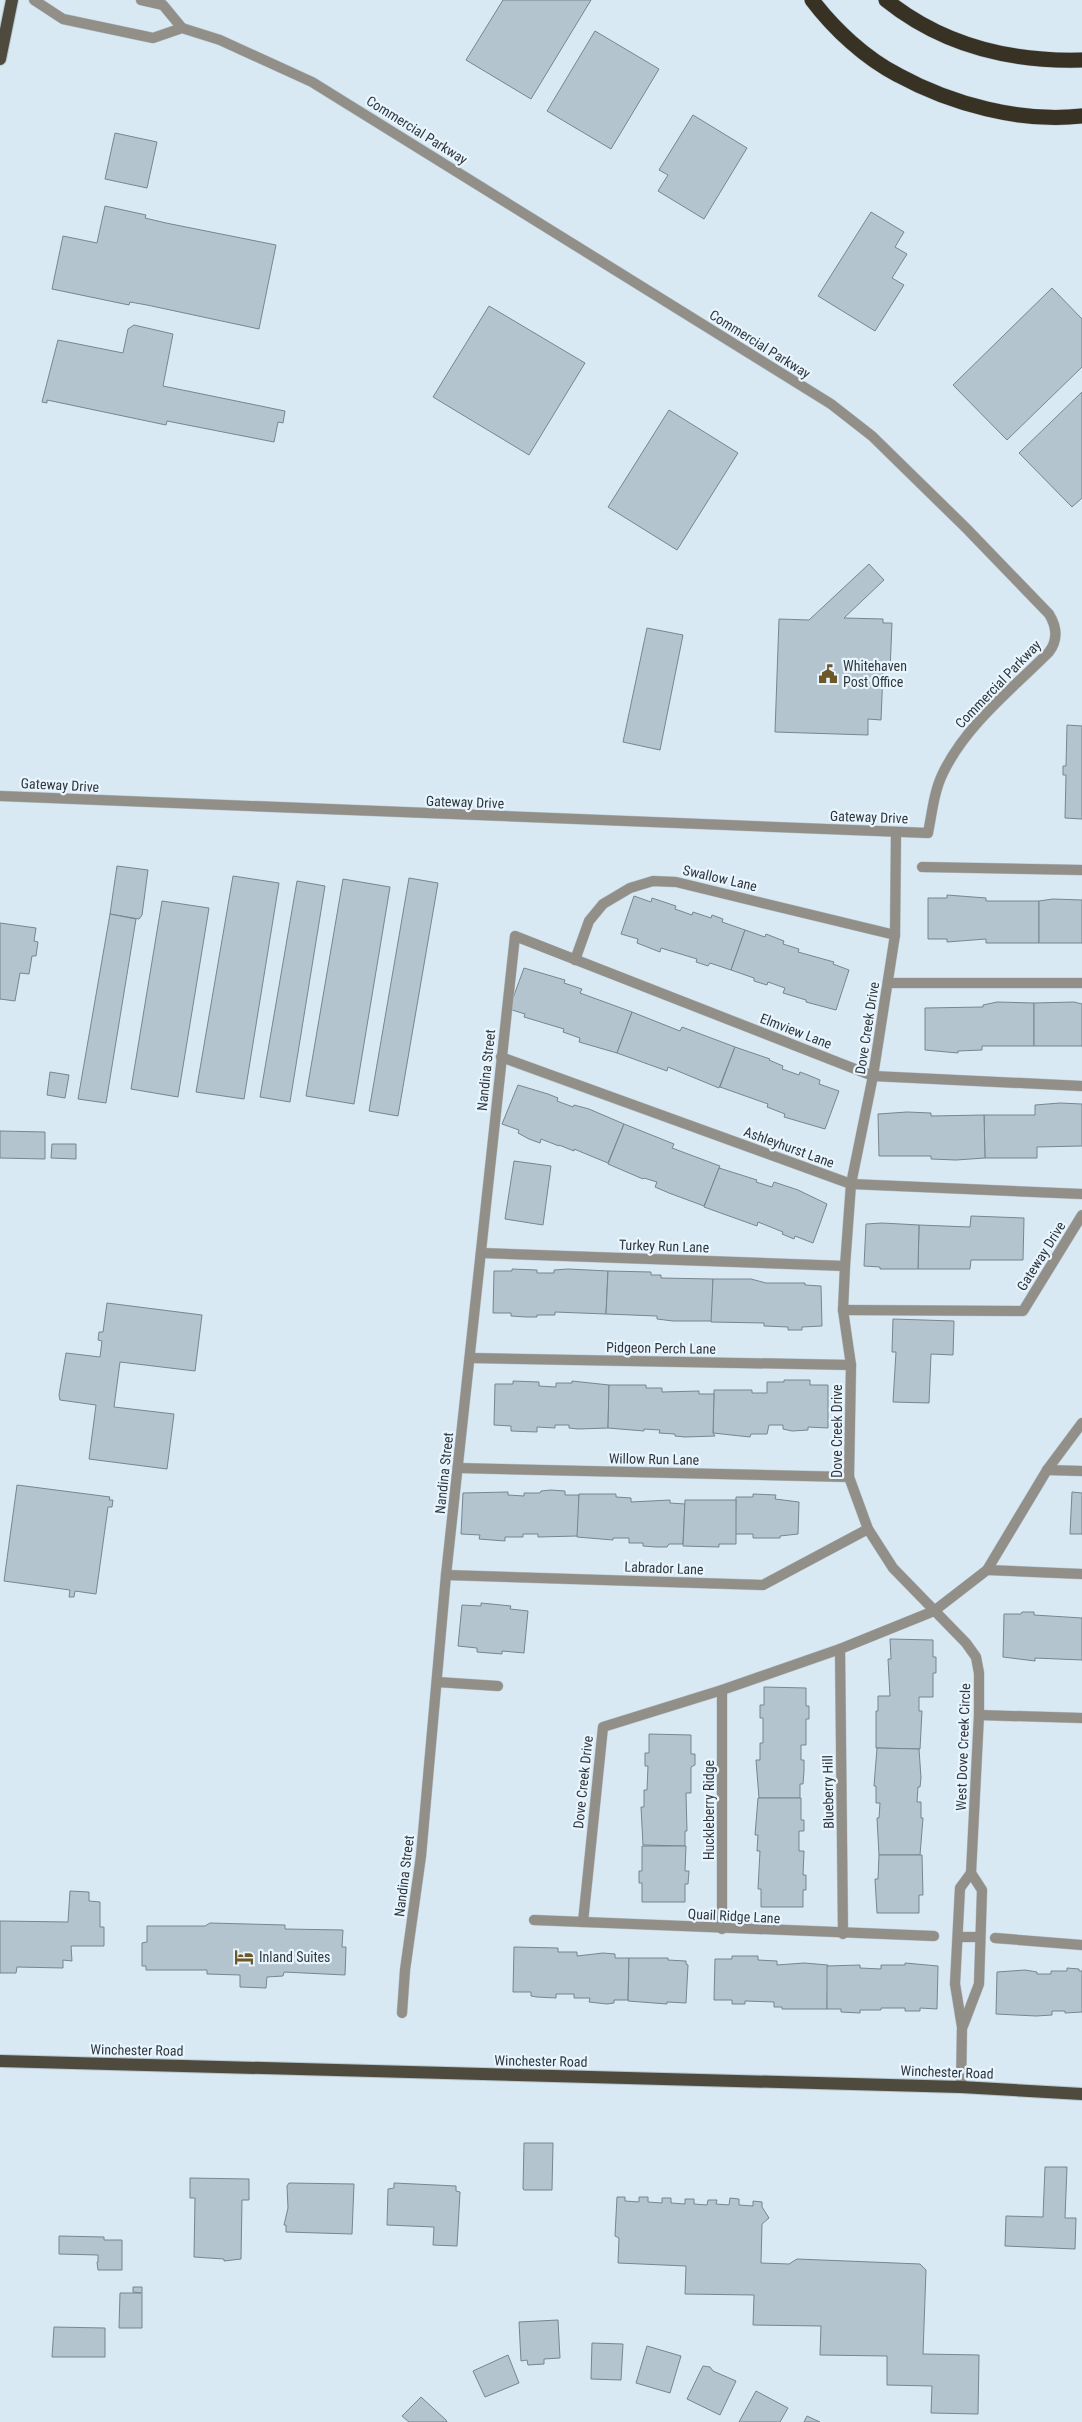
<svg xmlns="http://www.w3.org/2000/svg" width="1082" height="2422" viewBox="0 0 1082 2422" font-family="'Roboto Condensed',sans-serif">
<rect width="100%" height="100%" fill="#d8e9f4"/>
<!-- building -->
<g fill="#b3c4cf" stroke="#778690">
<path d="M503,0H591L531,99L466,60Z"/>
<path d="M595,31L659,69L611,149L547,111Z"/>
<path d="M693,115L747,148L704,219L658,191L668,175L659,170Z"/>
<path d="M115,133L157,142L147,188L105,179Z"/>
<path d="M105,206L146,215L145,218L166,223L276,245L259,329L147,305L130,302L129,305L52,289L63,236L97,243Z"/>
<path d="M871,212L904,232L895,247L907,254L892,278L904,285L875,331L818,296Z"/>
<path d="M1052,288L1082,319V367L1007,440L953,385Z"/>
<path d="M489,306L585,363L529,455L433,397Z"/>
<path d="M134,325L173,334L163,386L285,411L283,423L278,422L274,442L167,421L166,425L47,400V403L42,402L58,340L123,353L128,329Z"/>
<path d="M1082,392V498L1072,507L1019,453Z"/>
<path d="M669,410L738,453L677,550L608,507Z"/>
<path d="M869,564L884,580L844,618L883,619V623H892L890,671H883L881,720L868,719V735L775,732L779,619L809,620Z"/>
<path d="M647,628L683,635L660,750L623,742Z"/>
<path d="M1067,725L1082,726V819L1065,818L1066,775H1063V766H1066Z"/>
<path d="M117,866L148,870L142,915L139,919L110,914Z"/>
<path d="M233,876L279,883L244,1099L196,1092Z"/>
<path d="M409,878L438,883L398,1116L369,1111Z"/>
<path d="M343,879L390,887L354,1104L306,1096Z"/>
<path d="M297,881L325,886L290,1102L260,1097Z"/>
<path d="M947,895L986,898V901H1039V943H986V939L947,942V939H928V898H947Z"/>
<path d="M634,896L651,902L652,898L676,906L675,909L692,915L693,912L711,918L712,915L723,919L722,922L745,930L731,970L710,963L708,966L696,962L697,959L661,948L660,952L637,943L638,939L621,934Z"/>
<path d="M1053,899L1082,900V943H1039V901Z"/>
<path d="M162,901L209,908L178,1097L131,1089Z"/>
<path d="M110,914L136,919L106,1103L78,1099Z"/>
<path d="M0,923L36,928L34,941L38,942L36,956H32L29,974L20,973L15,1001L0,999Z"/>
<path d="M745,930L765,937L766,934L784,941L783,944L799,949L798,952L834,962L833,964L849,970L836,1010L806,1002V1000L783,993L785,988L768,982L767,985L754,981V978L731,970Z"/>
<path d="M524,968L565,980L564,983L582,989L580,993L632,1012L617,1053L579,1042L580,1038L563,1032L564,1029L524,1017L525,1014L509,1009Z"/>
<path d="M997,1002L1034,1003V1046H982V1050L958,1051V1053L925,1050V1008L983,1007V1005Z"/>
<path d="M1074,1002L1082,1004V1046H1034V1003Z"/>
<path d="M632,1012L680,1031L682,1027L735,1047L719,1088L668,1067L667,1071L617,1053Z"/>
<path d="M735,1047L770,1059L769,1060L783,1066L782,1069L799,1075L800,1072L808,1075L820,1080L819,1084L839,1091L825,1129L784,1117L785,1114L767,1107L768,1104L720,1087Z"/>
<path d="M50,1072L69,1075L65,1098L47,1095Z"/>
<path d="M518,1085L548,1094L558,1098L557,1101L573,1107L574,1105L589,1109L624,1124L608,1163L574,1149V1151L559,1145V1146L541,1139L540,1143L529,1139L518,1133L519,1130L502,1124Z"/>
<path d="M1060,1103L1082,1104V1146L1037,1147V1158H985L984,1115H1035V1105Z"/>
<path d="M907,1112L931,1113V1116L984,1115L985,1158L956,1160L931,1159V1156H879L878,1114Z"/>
<path d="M624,1124L674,1144L672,1148L720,1166L704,1206L669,1193L655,1187L657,1182L644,1178L643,1179L608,1164Z"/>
<path d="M0,1131L45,1132V1159L0,1158Z"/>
<path d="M52,1144H76V1159L51,1158Z"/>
<path d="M514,1161L551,1166L543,1225L505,1219Z"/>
<path d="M719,1168L757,1180L756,1182L772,1187L774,1182L798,1190L827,1204L813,1243L795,1236L794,1239L782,1234L783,1232L758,1222L757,1226L704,1207Z"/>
<path d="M971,1216L1024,1218L1023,1260H971L970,1269H918L919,1225L970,1227Z"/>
<path d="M882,1223L919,1225L918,1269H880V1267L864,1266L866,1224Z"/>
<path d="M512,1269L537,1270V1273H554V1270L568,1269L608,1271L606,1314L555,1312V1315H537V1317H526L511,1316V1313H493L494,1271H512Z"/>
<path d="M608,1271L651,1272V1275H661V1278L713,1279L712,1321H673L657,1319V1316L606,1314Z"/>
<path d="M713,1279H751L766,1283H805V1285L821,1286L822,1326L802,1327V1330H788V1327L764,1326V1323L711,1322Z"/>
<path d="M107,1303L202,1315L195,1371L120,1362L114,1407L174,1414L167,1469L89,1459L96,1405L60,1400L59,1395L66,1353L100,1357L102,1341L98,1340L99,1332H103Z"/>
<path d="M893,1319L954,1321L953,1355L931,1354L929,1403L893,1402L896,1352H892Z"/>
<path d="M784,1380H810V1385H828V1428L808,1427V1430L792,1431L783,1429V1425H769L767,1434H751L750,1437L713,1433L714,1390H752V1393H767V1382H784Z"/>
<path d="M513,1381L539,1382V1386L556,1387V1383H572V1381L609,1385L608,1428L578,1429L569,1428V1425H555V1428L537,1427V1432L511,1431V1426L494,1425L495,1384H513Z"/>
<path d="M609,1385H646V1388H662V1392L699,1391V1394H714L713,1433L715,1436L685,1437L675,1436V1434L659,1433L660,1430L644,1429V1431L608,1428Z"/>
<path d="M17,1485L110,1497L109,1500H113L112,1507H108L96,1594L75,1591L74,1597H69L70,1590L4,1581Z"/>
<path d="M551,1490L565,1491V1495H579L578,1536L538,1537V1534H523V1537H505V1541L479,1539L480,1535L461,1534L463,1493L508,1492V1495L524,1496V1493H540L541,1491Z"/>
<path d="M1072,1492L1082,1493V1534H1070Z"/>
<path d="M579,1494H616V1497L631,1498V1502L670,1500V1503L685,1504L683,1544H669L667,1547H656L643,1546V1543H629V1538H613V1540L577,1537Z"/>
<path d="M753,1494L776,1495L775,1499L799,1502L798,1534L780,1536V1538H753V1534H735L736,1497H753Z"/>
<path d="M685,1500H736V1544H719V1547L683,1546Z"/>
<path d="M481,1603L511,1606L510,1609L528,1611L524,1653L502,1651V1654L477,1652V1648L458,1646L462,1605L481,1606Z"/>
<path d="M1022,1612H1034V1615L1082,1618V1660L1035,1658V1661L1003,1657L1004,1614H1021Z"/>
<path d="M890,1639L933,1640V1657H936V1673H933V1697H919V1711H922L920,1749L876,1748V1711H878V1696H890L888,1659H891Z"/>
<path d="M764,1687L806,1688V1706H809V1719H806V1745H801V1760H804V1771L803,1784H800V1798H759L756,1760H760V1743H763V1718H760V1705H764Z"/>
<path d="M649,1734L691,1735V1754H695V1765L691,1767V1793H686L687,1831H685V1846L643,1845L641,1807H644V1790H647L648,1766H645V1753H649Z"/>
<path d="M877,1748L919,1749L921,1778L920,1787H918L917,1802H921V1818H923L920,1855H879L877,1818H879L880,1803H876V1786H874Z"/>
<path d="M758,1798H801V1820H804V1831H799V1851H804L803,1875H806V1890H803V1907H761V1889H758L760,1851H757L758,1835H755Z"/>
<path d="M642,1846H686L685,1871H689L688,1884H685V1902H642V1883H639V1871H642Z"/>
<path d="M879,1855H922L923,1895H919V1913H877L875,1879H878Z"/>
<path d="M70,1891L89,1892V1901L100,1902V1927H104V1946H71L72,1961L63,1960V1968L17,1967L16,1973H0V1921L68,1922Z"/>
<path d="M210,1923L285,1925V1929L343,1930L342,1947H346L345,1975L284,1972L283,1976L267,1977L266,1988L240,1987V1975L207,1974V1970H146V1966H142V1943L147,1942V1926H205Z"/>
<path d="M514,1947L558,1948V1952H577V1956L603,1953L615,1954V1958H629L628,2000H614V2003L607,2004L589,2002L590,1998H574V1994H556V1998L537,1997L531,1996V1992H513Z"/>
<path d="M732,1956H758V1960L777,1961V1965L804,1963L828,1965L827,2009H782V2007H774V2002L745,2001V2004H732V2000H714L715,1959H732Z"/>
<path d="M629,1958H668V1960L686,1961V1964L688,1965L686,2003L667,2002V2004L628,2001Z"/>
<path d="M905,1963L938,1966L937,2009L920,2008V2011H905V2008H881V2010H860V2013L841,2012V2009H827V1966L860,1965V1968L881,1969V1965H905Z"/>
<path d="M1067,1968L1079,1969V1971H1082V2012L1065,2013V2011H1052V2015L1036,2016L996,2014L997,1972L1025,1970L1037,1972V1974H1051V1971H1067Z"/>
<path d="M524,2143H553L552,2190H524L523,2189Z"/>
<path d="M1045,2167H1067L1065,2218H1076L1075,2249L1005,2246L1006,2216L1043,2217Z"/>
<path d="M190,2178L249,2179V2200H242L241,2259L224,2261V2259L194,2257L195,2198H190Z"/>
<path d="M289,2183L354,2184L352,2234L286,2232V2225H284L288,2208L287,2186Z"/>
<path d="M394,2183L456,2186V2191L460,2192L457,2246L433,2245L434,2227L387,2225L388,2189L394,2188Z"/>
<path d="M617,2197H625V2201L639,2202V2197H648V2202L662,2203V2198H671V2203L685,2204V2199H694V2204L707,2205L708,2200H717L716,2204L729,2205L730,2198L739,2199V2205L753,2206V2201L762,2202V2207L769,2218L762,2224L761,2263L789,2264L797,2259L920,2264L926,2270L923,2354L979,2355L978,2414L931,2413L932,2386L887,2385V2356L820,2355L821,2326L753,2325L754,2295L685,2294L686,2266L618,2263L619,2238L615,2236Z"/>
<path d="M59,2236L104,2237V2240H122V2270H98L97,2262H98V2255L59,2254Z"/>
<path d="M133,2287H142V2328H119L120,2293H141L133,2292Z"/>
<path d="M558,2320L560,2358L544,2359V2364L528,2365L527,2360L521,2361L519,2322Z"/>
<path d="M54,2327L105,2328V2357H52Z"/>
<path d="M592,2343L623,2344L621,2380L591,2379Z"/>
<path d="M647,2346L681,2356L670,2393L636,2383Z"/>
<path d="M508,2355L519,2383L485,2397L473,2371Z"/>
<path d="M703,2366L710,2367L713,2371L736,2381L720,2415L687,2399Z"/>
<path d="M756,2391L788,2408L780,2422H739Z"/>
<path d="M421,2397L446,2420L447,2422H409L402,2416Z"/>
<path d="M807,2416L820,2422H804Z"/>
</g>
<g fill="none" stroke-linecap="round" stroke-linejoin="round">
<!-- street casing -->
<g stroke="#b7c6cf" stroke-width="11">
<g id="street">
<path d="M34,0L63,19L153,38L182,28L163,5L141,0"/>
<path d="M0,796L928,833C932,813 934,791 943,773C966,725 1012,689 1049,652C1058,640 1057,627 1049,614L966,528L872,436L831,404L312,82L220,40L182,28"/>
<path d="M896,832L895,935L873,1076L851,1184L845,1266L843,1310L851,1365L849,1477L868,1529L893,1568L966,1643L976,1657L979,1673V1715L971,1873L960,1888L955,1984L962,2027L961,2087"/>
<path d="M922,867L1082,870"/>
<path d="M575,960L589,921L603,904L630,888L653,881L676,882L895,935"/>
<path d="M888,983H1082"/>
<path d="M501,1057L851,1184L1082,1194"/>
<path d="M482,1253L845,1266"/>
<path d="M843,1310L1023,1311L1082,1215"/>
<path d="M471,1358L851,1365"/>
<path d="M458,1468L849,1477"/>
<path d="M1047,1470L1082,1471"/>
<path d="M987,1570L1082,1574"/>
<path d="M446,1575L763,1585L868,1529"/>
<path d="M840,1649L843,1934"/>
<path d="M437,1682L498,1686"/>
<path d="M722,1690V1929"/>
<path d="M979,1715L1082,1718"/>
<path d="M534,1920L934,1936"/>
<path d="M583,1922L603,1727L722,1690L840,1649L934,1611L987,1570L1047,1470L1082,1423"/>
<path d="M958,1937H980"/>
<path d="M995,1938L1082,1945"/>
<path d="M402,2013L405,1970L421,1856L446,1575L515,936L873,1076L1082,1086"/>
<path d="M963,2026L979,1984L982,1890L971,1873"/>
</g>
</g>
<!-- primary casing -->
<g stroke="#b7c6cf" stroke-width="14">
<g id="primary">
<path d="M0,59L12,0"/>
<path d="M0,2061L961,2087L1082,2094"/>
</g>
</g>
<!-- highway casing -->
<g stroke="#b7c6cf" stroke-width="16">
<g id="highway">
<path d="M812,0C834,29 865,58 898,75C951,104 1021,123 1082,116"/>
<path d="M886,0C942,45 1011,62 1082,60"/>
</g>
</g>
<!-- street -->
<use href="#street" stroke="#928f88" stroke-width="10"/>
<!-- primary -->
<use href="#primary" stroke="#4f4a3e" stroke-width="12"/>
<!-- highway -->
<use href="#highway" stroke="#383225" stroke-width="15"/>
</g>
<!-- icons -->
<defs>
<g id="civic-bare" transform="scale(1.5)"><path d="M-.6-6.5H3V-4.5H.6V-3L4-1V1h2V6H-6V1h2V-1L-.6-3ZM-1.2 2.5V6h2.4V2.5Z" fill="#6d5928" stroke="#e8f5ff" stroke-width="2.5" paint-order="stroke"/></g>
<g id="hotel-bare" transform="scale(1.5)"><path d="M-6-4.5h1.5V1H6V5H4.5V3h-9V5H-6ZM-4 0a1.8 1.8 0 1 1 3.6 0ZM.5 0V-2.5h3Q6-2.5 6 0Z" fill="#6d5928" stroke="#e8f5ff" stroke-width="2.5" paint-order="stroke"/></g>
</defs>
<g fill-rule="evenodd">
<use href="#civic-bare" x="828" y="674"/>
<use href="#hotel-bare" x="244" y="1957"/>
</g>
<g text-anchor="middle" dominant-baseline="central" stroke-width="4.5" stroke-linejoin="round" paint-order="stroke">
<!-- street labels -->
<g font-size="14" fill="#31383c" stroke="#e8f5ff">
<text transform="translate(417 130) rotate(32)">Commercial Parkway</text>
<text transform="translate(760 344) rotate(32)">Commercial Parkway</text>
<text transform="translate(998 684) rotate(-46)">Commercial Parkway</text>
<text transform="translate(60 785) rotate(3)">Gateway Drive</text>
<text transform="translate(465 802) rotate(2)">Gateway Drive</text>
<text transform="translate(869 817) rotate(2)">Gateway Drive</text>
<text transform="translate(720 878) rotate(13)">Swallow Lane</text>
<text transform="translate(867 1028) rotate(-81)">Dove Creek Drive</text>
<text transform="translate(796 1031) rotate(21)">Elmview Lane</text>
<text transform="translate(486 1070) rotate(-84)">Nandina Street</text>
<text transform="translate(789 1147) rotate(20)">Ashleyhurst Lane</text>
<text transform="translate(664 1246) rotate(2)">Turkey Run Lane</text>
<text transform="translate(1041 1256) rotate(-58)">Gateway Drive</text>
<text transform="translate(661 1348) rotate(1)">Pidgeon Perch Lane</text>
<text transform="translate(837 1431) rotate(-90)">Dove Creek Drive</text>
<text transform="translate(654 1459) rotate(1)">Willow Run Lane</text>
<text transform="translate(444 1473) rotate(-84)">Nandina Street</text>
<text transform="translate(664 1568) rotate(2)">Labrador Lane</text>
<text transform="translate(963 1747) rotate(-88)">West Dove Creek Circle</text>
<text transform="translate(583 1782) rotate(-84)">Dove Creek Drive</text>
<text transform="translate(828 1792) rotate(-91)">Blueberry Hill</text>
<text transform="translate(709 1810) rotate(-90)">Huckleberry Ridge</text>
<text transform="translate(404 1876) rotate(-83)">Nandina Street</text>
<text transform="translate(734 1916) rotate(3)">Quail Ridge Lane</text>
<text transform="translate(137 2050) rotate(1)">Winchester Road</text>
<text transform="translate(541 2061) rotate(1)">Winchester Road</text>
<text transform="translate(947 2072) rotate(2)">Winchester Road</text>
</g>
<!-- poi labels -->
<g font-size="14" fill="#31383c" stroke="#e8f5ff" text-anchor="start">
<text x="843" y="666">Whitehaven<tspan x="843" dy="16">Post Office</tspan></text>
<text x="259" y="1957">Inland Suites</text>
</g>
</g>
</svg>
